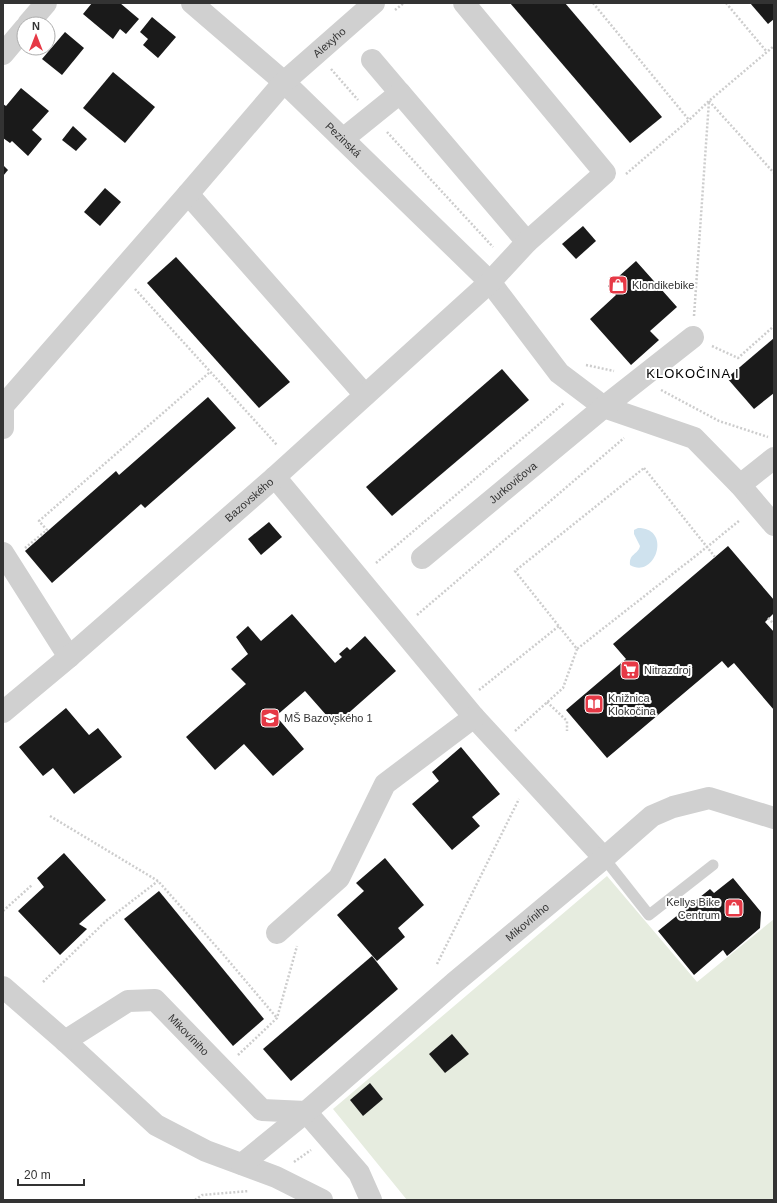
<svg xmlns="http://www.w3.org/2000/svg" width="777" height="1203" viewBox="0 0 777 1203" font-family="Arial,sans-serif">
<rect width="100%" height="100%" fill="#fff"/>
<!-- green -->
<path fill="#e6ecdf" d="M607,876L697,982L774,919V1200H407L333,1109Z"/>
<!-- water -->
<path fill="#cfe2ee" d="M638,528C673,528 655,580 630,565C629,553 638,555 640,546L634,534V530Z"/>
<!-- building -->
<g fill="#1a1a1a">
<path d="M92,3H120L139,19L126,34L120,29L113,39L83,14Z"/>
<path d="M510,3H565L662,117L630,143Z"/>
<path d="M750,3H774V19L768,24Z"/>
<path d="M152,17L176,37L158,58L143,45L148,39L140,32Z"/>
<path d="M65,32L84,48L62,75L42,59Z"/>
<path d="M113,72L155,107L125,143L83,108Z"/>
<path d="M21,88L49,111L32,130L42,139L28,156L12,141L10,143L3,138V104L6,106Z"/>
<path d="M73,126L87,139L76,151L62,140Z"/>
<path d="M3,165L8,170L3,176Z"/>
<path d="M105,188L121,202L100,226L84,212Z"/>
<path d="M583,226L596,241L576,259L562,244Z"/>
<path d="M176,257L290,382L259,408L147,283Z"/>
<path d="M636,261L677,307L650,331L659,340L631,365L590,319L616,295L608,286Z"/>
<path d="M774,338V393L754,409L727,378Z"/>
<path d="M502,369L529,400L392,516L366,487Z"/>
<path d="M208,397L236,428L145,508L141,504L52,583L25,551L116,471L119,475Z"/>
<path d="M269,522L282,537L261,555L248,539Z"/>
<path d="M728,546L774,600V613L765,622L774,632V710L734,663L728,668L722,661L607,758L566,710L626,659L613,644Z"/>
<path d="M292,614L335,663L342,657L339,654L347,647L350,650L365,636L396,671L335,725L305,691L276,716L304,749L273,776L244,744L215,770L186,737L246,684L231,669L248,654L236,637L248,626L261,641Z"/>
<path d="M66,708L89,735L98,728L122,757L74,794L53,768L43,776L19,747Z"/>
<path d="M461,747L500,794L472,817L480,826L452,850L412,804L439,781L432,772Z"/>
<path d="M64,853L106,900L79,924L87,929L60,955L18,911L44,887L37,878Z"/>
<path d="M385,858L424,905L398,928L405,937L377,961L337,915L364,891L356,883Z"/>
<path d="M733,878L761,912L760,928L727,956L723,950L694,975L658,931L710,889L714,893Z"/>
<path d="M159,891L264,1019L233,1046L124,919Z"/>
<path d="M372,956L398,989L291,1081L263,1049Z"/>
<path d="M452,1034L469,1054L445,1073L429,1054Z"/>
<path d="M370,1083L383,1099L363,1116L350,1100Z"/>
</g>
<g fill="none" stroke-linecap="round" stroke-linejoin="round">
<!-- path -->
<g stroke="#cdcdcd" stroke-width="2.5" stroke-dasharray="2 2" stroke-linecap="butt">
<path d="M593,3L689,120"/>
<path d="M726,3L767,52"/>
<path d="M395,10L404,3"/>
<path d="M331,69L358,100"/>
<path d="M709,101L774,173"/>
<path d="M387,132L493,247"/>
<path d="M626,174L689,120L709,101L774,46"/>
<path d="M135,289L277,445"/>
<path d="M694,316L709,101"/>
<path d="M712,346L738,358L774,326"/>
<path d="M586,365L614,371"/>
<path d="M661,390L719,421L768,437"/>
<path d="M644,468L707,547L577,649L515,571Z"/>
<path d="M25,548L47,530L39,521L210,372"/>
<path d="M715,557L707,547L740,520"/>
<path d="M376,563L564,403"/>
<path d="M417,615L624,438"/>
<path d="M768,618L774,624"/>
<path d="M479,690L559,626"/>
<path d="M547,702L567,721V731"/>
<path d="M515,731L563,688L577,649"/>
<path d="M50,816L158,881L222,953L277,1018"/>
<path d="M3,911L32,885"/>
<path d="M437,964L519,799"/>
<path d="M43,982L106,921L158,881"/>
<path d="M238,1055L277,1018L297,946"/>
<path d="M294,1162L311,1150"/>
<path d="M195,1200L202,1195L249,1191"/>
</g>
<!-- lane -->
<path stroke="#d0d0d0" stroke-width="11" d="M604,858L649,915L713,865"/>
<!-- street -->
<g stroke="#d0d0d0" stroke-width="22">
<path id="s1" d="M192,3L284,82L490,282L559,373L604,407L694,438L740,485L774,525"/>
<path d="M28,24L46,3"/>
<path d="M3,54L24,29"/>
<path d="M372,60L400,93"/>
<path d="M343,139L400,93L527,242"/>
<path d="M188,194L365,395"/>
<path id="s2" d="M3,428V406L188,194L284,82L374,3"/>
<path d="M275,477L474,717L604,858"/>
<path d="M740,485L774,458"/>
<path d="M3,553L69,657"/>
<path id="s3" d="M422,558L604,407L693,337"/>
<path id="s4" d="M3,712L69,657L275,477L490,282L527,242L605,173L464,3"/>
<path d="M277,933L339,878L385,784L474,717"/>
<path d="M3,987L65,1041L156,1125L206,1151L276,1177L322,1200"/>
<path id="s5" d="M65,1041L128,1001L155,1000L262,1110L306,1112L359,1173L371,1200"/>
<path id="s6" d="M242,1164L306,1112L454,983L604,858L652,816L673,807L709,798L774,818"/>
</g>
</g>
<!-- icons -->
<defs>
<g id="shop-square" transform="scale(1)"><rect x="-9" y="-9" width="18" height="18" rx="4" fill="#e63946" stroke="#fff"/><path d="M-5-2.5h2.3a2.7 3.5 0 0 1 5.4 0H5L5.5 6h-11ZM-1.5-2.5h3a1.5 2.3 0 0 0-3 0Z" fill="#fff"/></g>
<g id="supermarket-square" transform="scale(1)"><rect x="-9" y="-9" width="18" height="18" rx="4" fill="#e63946" stroke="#fff"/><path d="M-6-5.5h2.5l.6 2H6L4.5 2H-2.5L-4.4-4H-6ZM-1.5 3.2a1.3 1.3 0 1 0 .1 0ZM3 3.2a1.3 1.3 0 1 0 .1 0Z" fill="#fff"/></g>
<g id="library-square" transform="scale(1)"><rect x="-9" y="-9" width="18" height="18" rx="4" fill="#e63946" stroke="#fff"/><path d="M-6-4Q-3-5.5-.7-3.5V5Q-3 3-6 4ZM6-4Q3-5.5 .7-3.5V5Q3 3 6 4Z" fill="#fff"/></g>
<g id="school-square" transform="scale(1)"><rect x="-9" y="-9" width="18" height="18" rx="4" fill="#e63946" stroke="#fff"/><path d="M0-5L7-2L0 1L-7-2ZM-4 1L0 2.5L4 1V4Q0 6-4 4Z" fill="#fff"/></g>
</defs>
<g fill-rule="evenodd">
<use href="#shop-square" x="618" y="285"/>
<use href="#supermarket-square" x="630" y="670"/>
<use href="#library-square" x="594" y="704"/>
<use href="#school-square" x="270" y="718"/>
<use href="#shop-square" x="734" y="908"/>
</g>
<g text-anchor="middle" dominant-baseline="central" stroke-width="4" stroke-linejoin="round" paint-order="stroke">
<!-- street labels -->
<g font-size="11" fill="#333" stroke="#fff">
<text stroke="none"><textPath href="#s2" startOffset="511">Alexyho</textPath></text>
<text stroke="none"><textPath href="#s1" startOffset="204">Pezinská</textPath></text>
<text stroke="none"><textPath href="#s3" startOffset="118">Jurkovičova</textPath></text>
<text stroke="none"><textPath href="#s4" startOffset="325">Bazovského</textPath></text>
<text stroke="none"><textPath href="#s6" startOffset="374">Mikovíniho</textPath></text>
<text stroke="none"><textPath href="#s5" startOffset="150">Mikovíniho</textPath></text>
</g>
<!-- poi labels -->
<g font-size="11" fill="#333" stroke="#fff" text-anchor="start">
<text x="632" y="285">Klondikebike</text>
<text x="644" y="670">Nitrazdroj</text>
<text x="608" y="698">Knižnica<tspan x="608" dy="13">Klokočina</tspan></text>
<text x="284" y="718">MŠ Bazovského 1</text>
<text x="720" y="902" text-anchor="end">Kellys Bike<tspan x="720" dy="13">Centrum</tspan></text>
</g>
<!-- quarter labels -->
<g font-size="13" letter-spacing="1" fill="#000" stroke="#fff">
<text x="693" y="373">KLOKOČINA I</text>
</g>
</g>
<!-- border -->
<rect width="777" height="1203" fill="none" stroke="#333333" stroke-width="8"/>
<!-- north arrow -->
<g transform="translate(36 36)"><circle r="19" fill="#ffffff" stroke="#adadad"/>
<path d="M0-3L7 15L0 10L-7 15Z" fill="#e63946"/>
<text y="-6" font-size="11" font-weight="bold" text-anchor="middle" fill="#333333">N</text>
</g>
<!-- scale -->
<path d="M18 1179v6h66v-6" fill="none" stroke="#333333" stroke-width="2"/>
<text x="24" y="1179" font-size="12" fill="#333333" stroke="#ffffff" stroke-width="3" paint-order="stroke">20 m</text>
</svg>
